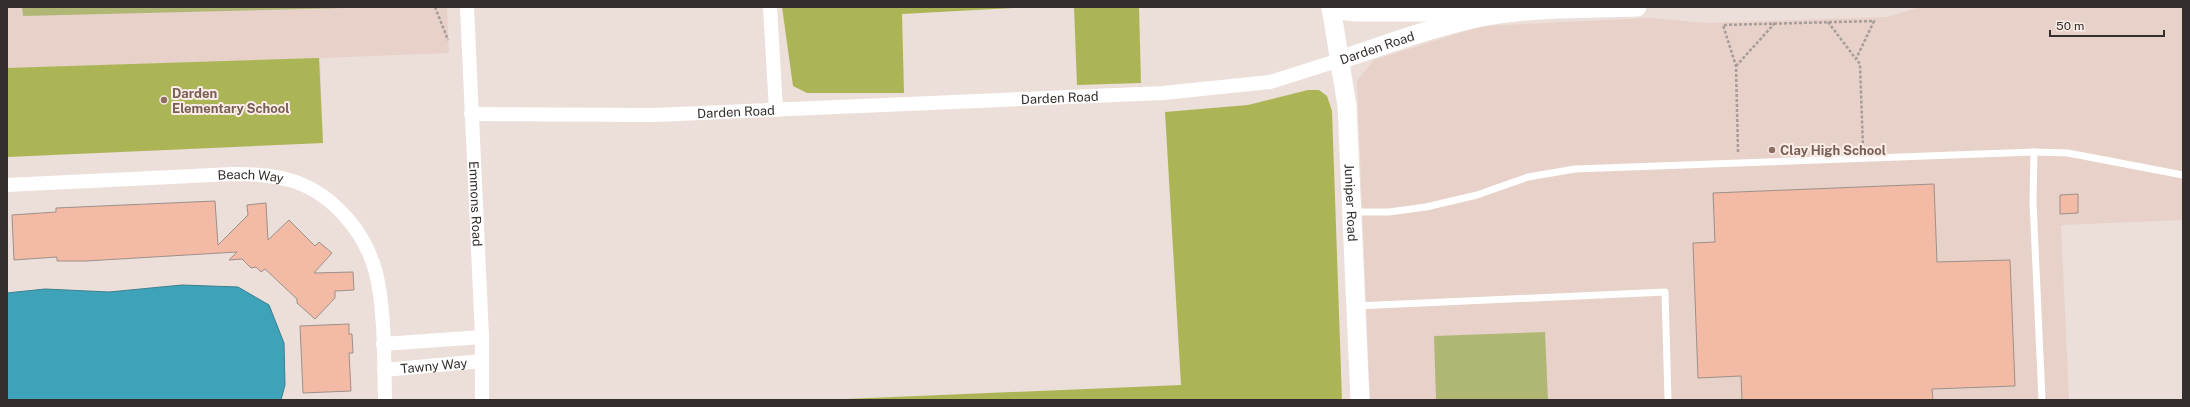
<svg xmlns="http://www.w3.org/2000/svg" width="2190" height="407" viewBox="0 0 2190 407" font-family="'Public Sans',sans-serif">
<rect width="100%" height="100%" fill="#ecded9"/>
<!-- built -->
<g fill="#e7d1c9">
<path d="M7,7H447L449,53L320,58L323,143L7,157Z"/>
<path d="M1945,7H2183V220L2061,225L2069,400H1370L1357,81L1374,60L1482,26L1651,18L1705,23L1887,17L1917,8Z"/>
</g>
<!-- green -->
<g fill="#b0b775">
<path d="M22,7H344V8L23,16Z"/>
<path d="M1545,332L1548,400H1436L1434,336Z"/>
</g>
<!-- forest -->
<g fill="#acb555">
<path d="M782,7H1031L902,14L904,93H807L793,86Z"/>
<path d="M1074,7H1139L1141,83L1077,85Z"/>
<path d="M319,58L323,143L7,157V68Z"/>
<path d="M1308,90H1319L1327,96L1332,111L1342,400H822L1181,385L1165,112L1248,105Z"/>
</g>
<!-- water -->
<path fill="#3ea3b9" stroke="#3b808f" d="M182,285L238,287L269,305L284,343L285,385L281,400H7V293L45,289L109,292Z"/>
<!-- building -->
<g fill="#f3baa5" stroke="#9d908b">
<path d="M1934,184L1937,262L2010,260L2015,386L1932,389L1933,400H1742L1741,376L1698,378L1693,243L1715,242L1713,193Z"/>
<path d="M2078,194V213L2060,214V195Z"/>
<path d="M215,201L218,245L248,215L247,205L266,203L268,240L289,220L315,246L319,242L332,253L314,273L353,272L354,290L335,291V298L315,319L297,303V299L265,269L261,272L256,267L251,268L242,259L229,260L237,252L86,261H57V257L14,260L12,215L56,212V208Z"/>
<path d="M349,324V334H352L353,353H349L351,391L303,393L300,326Z"/>
</g>
<g fill="none" stroke-linecap="round" stroke-linejoin="round">
<!-- path -->
<g stroke="#a69c98" stroke-width="2.5" stroke-dasharray="3 2" stroke-linecap="butt">
<path d="M435,7L448,40"/>
<path d="M1828,22L1856,59"/>
<path d="M1736,66L1775,23"/>
<path d="M1738,152L1736,66L1723,25L1874,21L1856,59L1860,64L1863,148"/>
</g>
<!-- lane -->
<g stroke="#fff" stroke-width="7">
<path d="M2034,152L2033,202L2042,400"/>
<path d="M1353,212H1389L1426,207L1477,195L1528,177L1575,169L2034,152L2068,153L2183,175"/>
<path d="M1356,306L1665,292L1668,400"/>
</g>
<!-- street -->
<g stroke="#fff" stroke-width="14">
<path id="s1" d="M467,7L482,337V400"/>
<path d="M770,7L776,110"/>
<path id="s2" d="M471,114L654,115L1163,93L1270,82L1340,60"/>
<path id="s3" d="M7,185L233,174C255,174 276,175 296,182C335,196 366,234 376,273C385,310 384,361 385,400"/>
<path d="M383,344L482,337"/>
<path id="s4" d="M384,370L482,361"/>
</g>
<!-- secondary -->
<g stroke="#fff" stroke-width="19">
<path id="s5" d="M1331,7L1347,106L1360,400"/>
<path d="M1331,9L1356,12H1470"/>
<path id="s6" d="M1340,60C1387,44 1433,27 1482,17C1532,7 1586,9 1637,7"/>
</g>
</g>
<!-- markers -->
<g fill="#8d6e63" stroke="#faece6" stroke-width="1.5">
<circle cx="164" cy="100" r="4"/>
<circle cx="1772" cy="150" r="4"/>
</g>
<g text-anchor="middle" dominant-baseline="central" stroke-width="4" stroke-linejoin="round" paint-order="stroke">
<!-- street labels -->
<g font-size="13" fill="#342f2d" stroke="#faece6">
<text stroke="none"><textPath href="#s6" startOffset="39">Darden Road</textPath></text>
<text stroke="none"><textPath href="#s2" startOffset="589">Darden Road</textPath></text>
<text stroke="none"><textPath href="#s2" startOffset="265">Darden Road</textPath></text>
<text stroke="none"><textPath href="#s3" startOffset="244">Beach Way</textPath></text>
<text stroke="none"><textPath href="#s1" startOffset="197">Emmons Road</textPath></text>
<text stroke="none"><textPath href="#s5" startOffset="197">Juniper Road</textPath></text>
<text stroke="none"><textPath href="#s4" startOffset="50">Tawny Way</textPath></text>
</g>
<!-- education labels -->
<g font-size="13" font-weight="bold" fill="#785e54" stroke="#faece6" text-anchor="start">
<text x="172" y="93">Darden<tspan x="172" dy="15">Elementary School</tspan></text>
<text x="1780" y="150">Clay High School</text>
</g>
</g>
<!-- border -->
<rect width="2190" height="407" fill="none" stroke="#342f2d" stroke-width="16"/>
<!-- scale -->
<path d="M2050 30v6h114v-6" fill="none" stroke="#342f2d" stroke-width="2"/>
<text x="2056" y="30" font-size="12" fill="#342f2d" stroke="#faece6" stroke-width="3" paint-order="stroke">50 m</text>
</svg>
